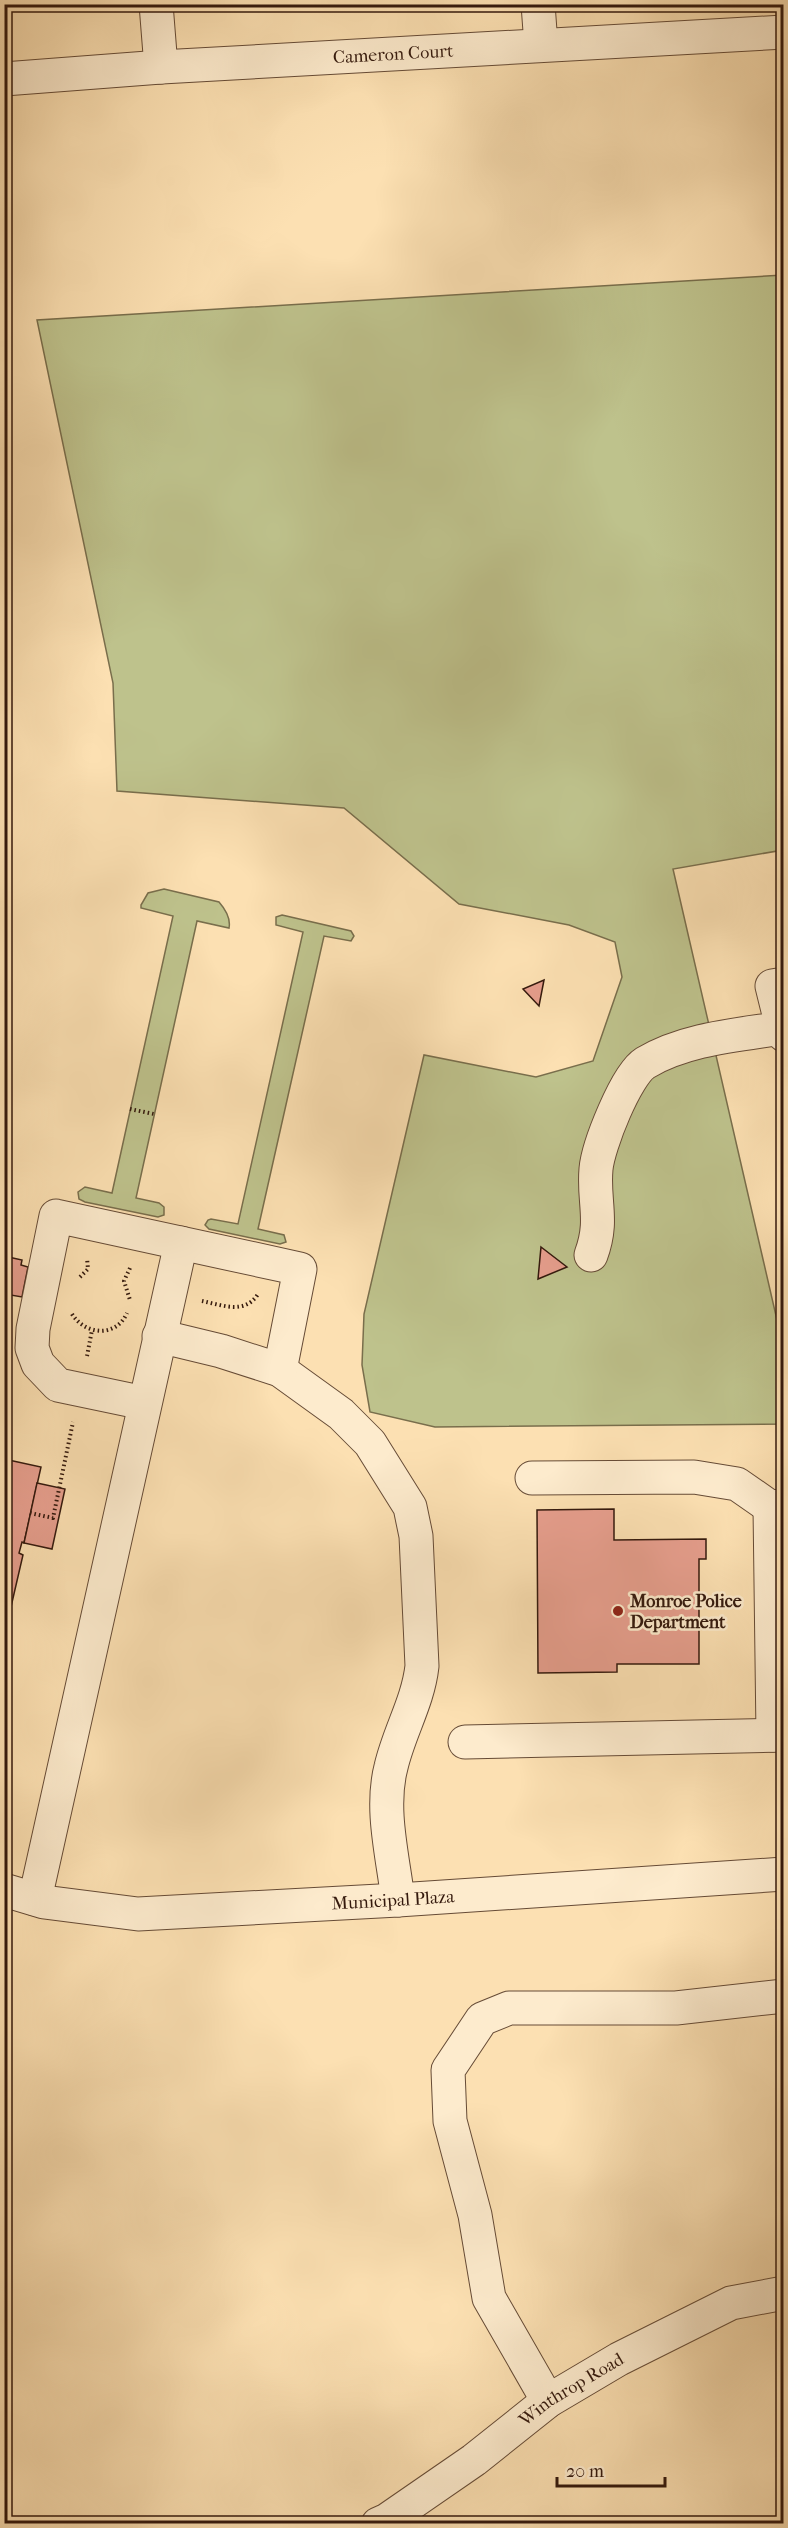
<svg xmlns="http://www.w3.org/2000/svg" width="788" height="2528" viewBox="0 0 788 2528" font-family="'IM FELL French Canon',serif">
<rect width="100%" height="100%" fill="#fce0b2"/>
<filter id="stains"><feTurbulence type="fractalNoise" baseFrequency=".00333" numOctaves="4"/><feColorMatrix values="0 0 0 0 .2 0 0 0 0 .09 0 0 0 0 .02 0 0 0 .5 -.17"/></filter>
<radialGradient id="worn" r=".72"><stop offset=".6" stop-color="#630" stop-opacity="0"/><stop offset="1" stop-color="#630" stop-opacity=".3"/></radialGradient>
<!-- green -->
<g fill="#bec28c" stroke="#796e4c" stroke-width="1.5">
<path d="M783,275V850L673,869L783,1346V1424L435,1427L370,1412L362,1365L364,1314L424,1055L536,1077L593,1061L622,977L615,942L569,925L459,904L344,808L117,791L113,683L37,320Z"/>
<path d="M164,889L219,902C226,910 231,918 229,928L197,921L136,1198L159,1203L164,1207V1215L158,1217L85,1202L79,1199L78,1192L85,1187L112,1193L173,916L141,908V905L148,893Z"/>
<path d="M282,915L351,931L354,936L351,941L324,936L258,1229L284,1235L286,1242L280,1244L209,1229L205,1225L208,1220L211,1219L238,1224L303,932L276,925V917Z"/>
</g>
<!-- building -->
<g fill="#e69e8d" stroke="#34190d" stroke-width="1.5">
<path d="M544,980L539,1006L523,989Z"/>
<path d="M541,1247L567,1267L538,1279Z"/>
<path d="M4,1256L22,1260L21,1265L28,1267L22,1297L11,1295L4,1327Z"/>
<path d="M4,1459L41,1467L24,1543L22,1542L19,1553L23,1555L4,1637Z"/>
<path d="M37,1483L65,1489L52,1549L24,1543Z"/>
<path d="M614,1509V1540L706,1539V1559H699V1664H617V1672L538,1673L537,1510Z"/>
</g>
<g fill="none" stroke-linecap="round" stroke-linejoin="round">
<!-- minor casing -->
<g stroke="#664b36" stroke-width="35">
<g id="minor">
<path d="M156,4L161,67"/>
<path d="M538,4L541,45"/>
<path id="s1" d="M4,79L161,67L784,32"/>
<path d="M784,984L772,986L784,1035"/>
<path d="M591,1255C604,1220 593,1202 596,1169C598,1146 626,1075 645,1063C685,1039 737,1035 782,1028"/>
<path d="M159,1336L221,1351L280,1370L341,1414L370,1443L410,1507L416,1536L422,1666C418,1702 399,1732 391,1767C380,1809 393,1857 398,1900"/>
<path d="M144,1403L58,1385L38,1364L32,1348L33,1329L56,1216L300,1269L280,1370"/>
<path d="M532,1478L694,1477L737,1484L770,1507L784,1506"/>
<path d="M770,1507L773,1735"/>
<path d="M465,1742L784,1735"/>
<path id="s2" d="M4,1890L44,1902L138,1914L398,1900L784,1874"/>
<path d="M35,1899L181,1243"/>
<path d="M548,2401L489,2298L475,2215L450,2121L448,2070L482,2019L509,2008H676L784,1996"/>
<path id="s3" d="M378,2524L387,2520L474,2460L548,2401L619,2359L731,2303L784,2293"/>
</g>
</g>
<!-- path -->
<g stroke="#34190d" stroke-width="4" stroke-dasharray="1.5 3" stroke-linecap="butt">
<path d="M130,1109L154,1114"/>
<path d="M130,1268L124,1281L130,1300"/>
<path d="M80,1277L88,1269L87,1258"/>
<path d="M202,1301C222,1305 245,1315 258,1294"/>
<path d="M72,1314C85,1335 116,1338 127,1313"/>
<path d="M87,1356L92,1330"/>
<path d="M30,1513L53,1518L73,1422"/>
</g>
<!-- minor -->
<use href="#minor" stroke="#fdebcd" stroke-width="33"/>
</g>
<!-- markers -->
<circle fill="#8f2418" stroke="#fdebcd" stroke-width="2" cx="618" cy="1611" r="6"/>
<g text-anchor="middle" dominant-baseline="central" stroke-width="5" stroke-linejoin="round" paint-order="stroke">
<!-- street labels -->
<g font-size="18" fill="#34190d" stroke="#fdebcd">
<text stroke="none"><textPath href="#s1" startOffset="390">Cameron Court</textPath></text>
<text stroke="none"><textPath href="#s2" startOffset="392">Municipal Plaza</textPath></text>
<text stroke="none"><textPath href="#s3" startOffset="236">Winthrop Road</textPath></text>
</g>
<!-- poi labels -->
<g font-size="18" font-weight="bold" fill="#34190d" stroke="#fdebcd" text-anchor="start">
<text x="630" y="1601">Monroe Police<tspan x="630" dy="21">Department</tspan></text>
</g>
</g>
<!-- margin -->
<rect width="788" height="2528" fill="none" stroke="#fce0b2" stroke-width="24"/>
<rect x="6" y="6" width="776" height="2516" fill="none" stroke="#34190d" stroke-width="3"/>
<rect x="12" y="12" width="764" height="2504" fill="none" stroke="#34190d" stroke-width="1.5"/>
<!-- scale -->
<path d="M557 2477v9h108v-9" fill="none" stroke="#34190d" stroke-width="3"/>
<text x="566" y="2477" font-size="18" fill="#34190d" stroke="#fdebcd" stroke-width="4.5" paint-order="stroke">20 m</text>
<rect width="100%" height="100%" filter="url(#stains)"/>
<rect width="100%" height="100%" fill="url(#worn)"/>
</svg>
